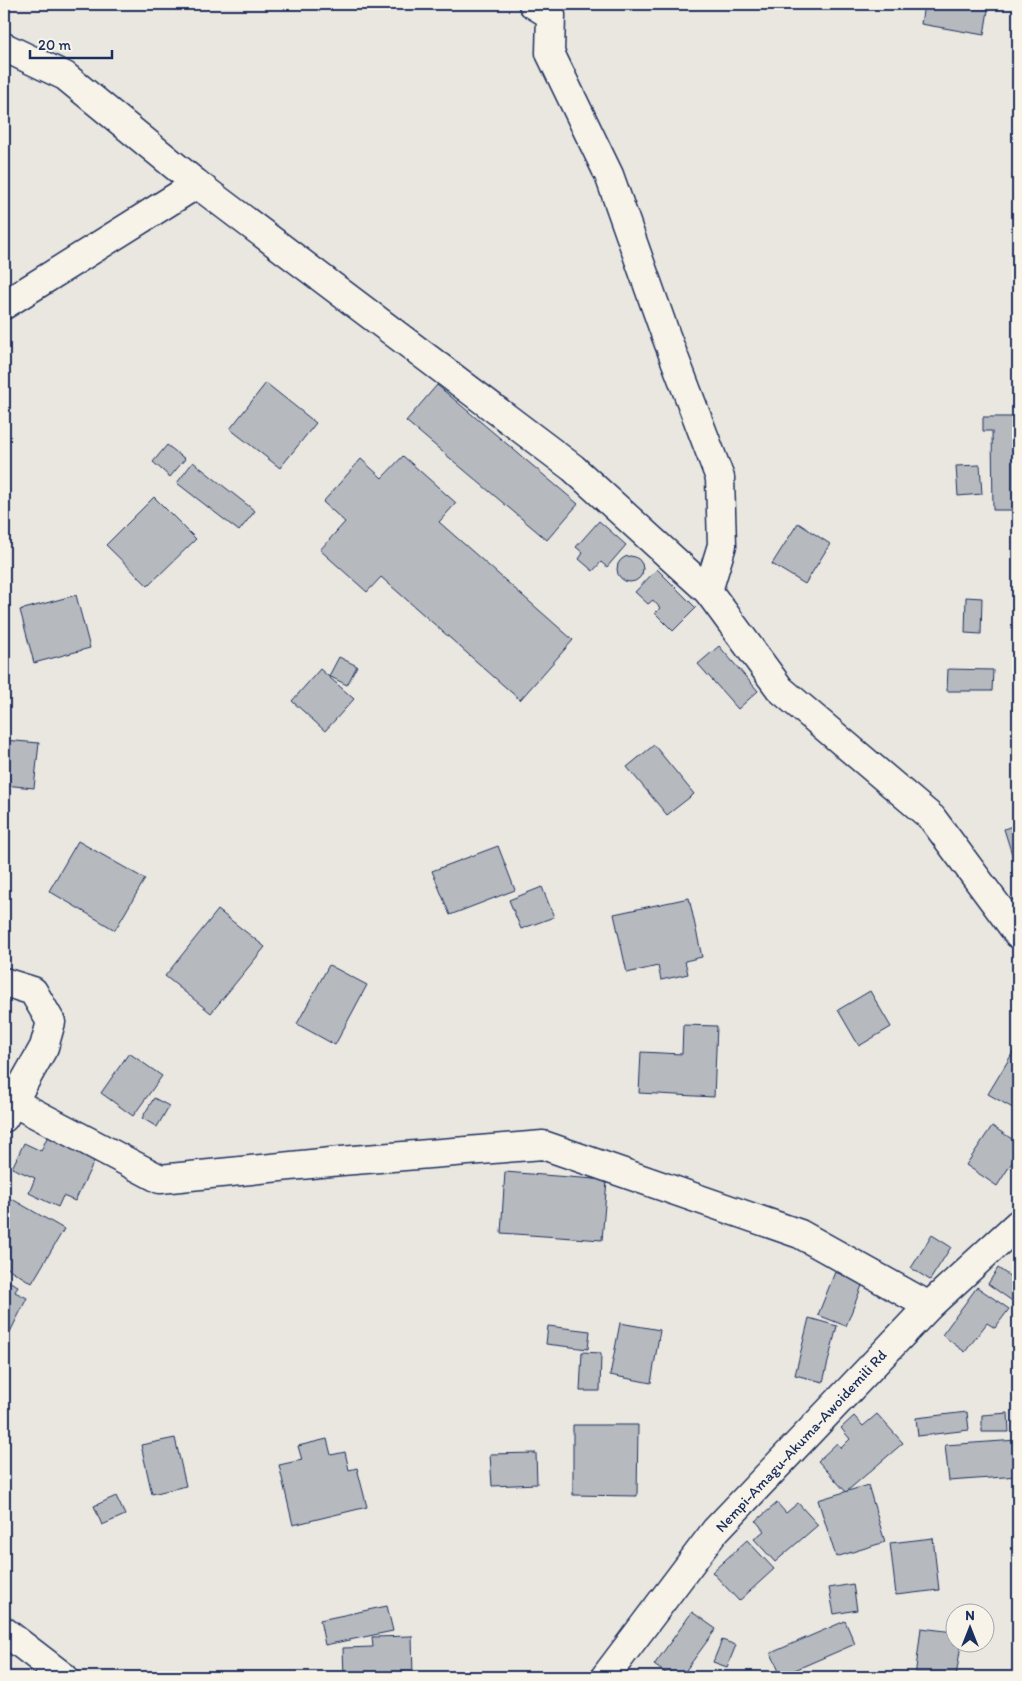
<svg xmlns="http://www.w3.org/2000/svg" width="1022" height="1681" viewBox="0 0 1022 1681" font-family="Itim,sans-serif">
<rect width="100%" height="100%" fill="#eae7e0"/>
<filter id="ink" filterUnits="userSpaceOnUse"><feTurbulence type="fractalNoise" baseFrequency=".02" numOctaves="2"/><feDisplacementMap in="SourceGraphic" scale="10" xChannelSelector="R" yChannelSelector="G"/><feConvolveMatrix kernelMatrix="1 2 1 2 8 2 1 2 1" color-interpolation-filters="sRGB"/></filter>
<g filter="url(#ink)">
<!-- building -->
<g fill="#b6babf" stroke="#1b2f5e">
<path d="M924,4H989L984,35L921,24Z"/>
<path d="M266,383L316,423L280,468L230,429Z"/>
<path d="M437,385L578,504L547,540L406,421Z"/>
<path d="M983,417H1018V510H993L992,431H983Z"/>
<path d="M167,445L185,459L170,477L153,462Z"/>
<path d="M403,456L456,503L439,522L573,640L520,700L381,577L367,592L320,550L345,522L323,502L361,459L382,478Z"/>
<path d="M193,462L255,511L239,531L177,483Z"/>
<path d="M980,465L982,494L958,496L956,466Z"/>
<path d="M154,497L196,539L148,586L106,545Z"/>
<path d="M599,521L626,545L607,567L601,562L593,571L579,559L583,553L576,547Z"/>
<path d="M798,523L830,544L805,584L772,564Z"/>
<path d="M1018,542V605H1017Z"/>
<circle cx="630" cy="569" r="13"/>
<path d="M657,569L696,608L673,631L655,613L660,608L653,600L648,604L635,592Z"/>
<path d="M76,595L90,648L34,663L20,610Z"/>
<path d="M966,597L982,598L981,634L965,633Z"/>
<path d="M1014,644L1018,645V692H1013Z"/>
<path d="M719,646L758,691L738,709L698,664Z"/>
<path d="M339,657L357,666L347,685L329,676Z"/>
<path d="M320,669L354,699L325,731L292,701Z"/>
<path d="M948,669L993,670L992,691H947Z"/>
<path d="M4,740L39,743L34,788L4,785Z"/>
<path d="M654,745L694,794L667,815L627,767Z"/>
<path d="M1018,824V866L1016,867L1004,829Z"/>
<path d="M78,841L145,879L115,930L49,891Z"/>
<path d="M498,846L515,890L450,915L432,871Z"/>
<path d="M542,887L554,917L521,929L509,900Z"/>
<path d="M689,898L702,957L685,961L688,974L661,980L658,966L627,973L614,914Z"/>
<path d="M218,910L265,947L211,1013L165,976Z"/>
<path d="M329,965L367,985L335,1045L297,1024Z"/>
<path d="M870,991L891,1027L859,1046L838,1010Z"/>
<path d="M683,1025L717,1026L714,1097L639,1093L641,1052L682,1054Z"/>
<path d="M1015,1049L1018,1051V1111L988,1094Z"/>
<path d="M129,1053L162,1076L133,1116L101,1093Z"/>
<path d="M154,1098L169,1106L157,1127L142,1118Z"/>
<path d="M992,1126L1018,1143V1153L997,1186L966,1165Z"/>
<path d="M50,1131L98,1153L75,1201L63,1196L58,1207L29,1193L35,1178L12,1168L24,1143L41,1151Z"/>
<path d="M505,1172L607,1180L602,1240L501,1233Z"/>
<path d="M12,1199L64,1229L32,1283L4,1266V1213Z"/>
<path d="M932,1235L951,1247L930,1280L911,1268Z"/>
<path d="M998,1268L1018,1282V1305L988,1284Z"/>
<path d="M835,1272L863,1283L846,1326L818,1315Z"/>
<path d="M4,1279L18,1286L15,1292L27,1298L4,1344Z"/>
<path d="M977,1287L1009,1309L995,1328L987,1323L965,1352L942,1335Z"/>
<path d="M809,1318L837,1326L823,1382L795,1375Z"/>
<path d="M620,1323L660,1330L651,1383L610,1375Z"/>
<path d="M548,1326L590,1331L588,1349L546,1344Z"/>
<path d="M582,1352L601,1353L600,1391H580Z"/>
<path d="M967,1412L969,1430L918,1436L916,1418Z"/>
<path d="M1008,1413L1009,1432H982V1415Z"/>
<path d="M877,1414L903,1443L846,1492L818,1461L837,1443L841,1448L850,1439L841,1428L854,1416L863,1426Z"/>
<path d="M573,1425H638L637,1496L573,1495Z"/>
<path d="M175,1438L186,1486L152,1494L141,1445Z"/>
<path d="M327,1439L331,1455L345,1452L349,1470L357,1468L367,1507L293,1525L279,1465L302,1460L298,1446Z"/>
<path d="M1017,1440L1018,1476L949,1481L945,1445Z"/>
<path d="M536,1453L537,1484L492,1486L490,1454Z"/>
<path d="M868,1485L885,1542L836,1557L818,1500Z"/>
<path d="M116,1496L125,1515L102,1525L94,1506Z"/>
<path d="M777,1503L786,1513L798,1503L818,1525L775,1562L754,1539L764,1531L756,1521Z"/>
<path d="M933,1538L939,1590L896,1595L890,1543Z"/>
<path d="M747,1540L774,1569L739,1601L712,1572Z"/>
<path d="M853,1584L857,1610L834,1614L829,1588Z"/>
<path d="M387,1606L393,1631L325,1645L320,1620Z"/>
<path d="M692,1612L716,1629L681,1677H671L654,1665Z"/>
<path d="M845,1621L855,1644L781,1676L771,1653Z"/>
<path d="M921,1628L954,1632V1644H961L956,1677H915Z"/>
<path d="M412,1636L413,1677H344L343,1648L373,1647L372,1637Z"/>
<path d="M722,1640L736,1645L727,1667L713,1662Z"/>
</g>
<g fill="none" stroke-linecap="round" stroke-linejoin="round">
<!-- minor casing -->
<g stroke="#1b2f5e" stroke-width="31">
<g id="minor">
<path d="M533,4L551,15L550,53L609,175L666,336L720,478L722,545L708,591"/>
<path d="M4,47L65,76L197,184L573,468L708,591L780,689L932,818L1018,934"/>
<path d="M4,305L197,184"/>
<path d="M4,982L33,991L51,1022L44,1047L13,1102"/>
<path d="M4,1118L13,1102L160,1179L341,1161L543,1145L800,1234L929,1306"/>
<path d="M4,1631L64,1677"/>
<path d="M605,1677L715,1531L929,1306L1018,1224"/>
</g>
</g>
<!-- minor -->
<use href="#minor" stroke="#f7f3e8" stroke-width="28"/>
</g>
</g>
<g text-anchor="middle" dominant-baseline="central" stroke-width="4.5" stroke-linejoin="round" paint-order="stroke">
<!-- street labels -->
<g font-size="15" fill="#1b2f5e" stroke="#f7f3e8">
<text transform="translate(801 1441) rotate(-47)">Nempi-Amagu-Akuma-Awoidemili Rd</text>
</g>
</g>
<!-- margin -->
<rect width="1022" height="1681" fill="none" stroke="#f7f3e8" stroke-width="20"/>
<rect x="10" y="10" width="1002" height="1661" fill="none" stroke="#1b2f5e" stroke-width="2" filter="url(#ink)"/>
<!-- north arrow -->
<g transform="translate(970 1628)"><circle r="24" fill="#f7f3e8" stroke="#9fa5b1"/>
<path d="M0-4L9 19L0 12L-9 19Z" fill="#1b2f5e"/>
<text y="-8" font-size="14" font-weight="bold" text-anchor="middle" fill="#1b2f5e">N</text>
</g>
<!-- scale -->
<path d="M30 50v8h82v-8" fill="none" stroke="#1b2f5e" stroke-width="2.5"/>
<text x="38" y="50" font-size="15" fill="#1b2f5e" stroke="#f7f3e8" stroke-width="4" paint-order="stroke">20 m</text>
</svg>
